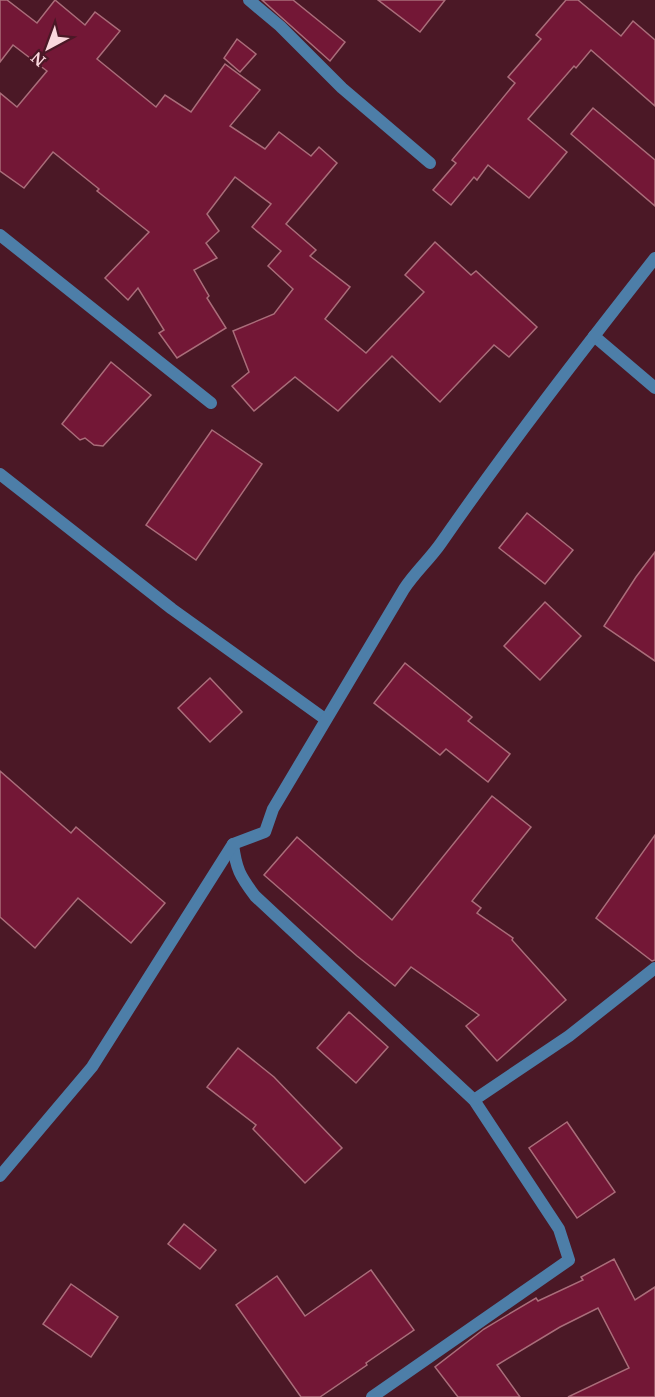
<svg xmlns="http://www.w3.org/2000/svg" width="655" height="1397" viewBox="0 0 655 1397" font-family="'Noto Serif',serif">
<rect width="100%" height="100%" fill="#4b1826"/>
<!-- building -->
<g fill="#731736" stroke="#aa6d7a" stroke-width="1.5">
<path d="M0,0H7L37,23L55,0L85,25L95,12L120,31L97,59L156,107L165,95L191,112L225,64L260,90L230,126L265,149L279,132L311,156L319,147L337,163L286,224L316,250L310,256L350,287L325,319L366,353L424,292L405,275L435,242L471,275L476,271L537,327L509,357L494,345L440,402L392,356L338,411L295,377L254,411L232,386L249,372L233,331L274,314L293,289L268,266L281,251L252,227L271,204L235,177L207,214L219,231L206,243L217,258L194,270L209,296L207,298L226,328L177,358L159,333L164,330L138,288L128,300L105,278L149,232L97,191L99,189L53,152L24,188L0,171V93L17,107L47,71L13,45L0,62Z"/>
<path d="M262,0H293L345,42L330,61Z"/>
<path d="M378,0H445L420,32Z"/>
<path d="M566,0H578L621,36L633,21L655,40V106L591,50L576,68L574,66L528,119L567,152L529,198L488,165L477,180L474,177L451,205L433,190L456,163L452,160L515,83L508,77L541,39L536,35Z"/>
<path d="M237,39L256,54L240,72L224,58Z"/>
<path d="M593,108L655,160V206L571,134Z"/>
<path d="M111,362L151,395L103,446L94,445L85,438L80,440L62,424Z"/>
<path d="M212,430L262,464L196,560L146,525Z"/>
<path d="M527,513L573,550L545,584L499,548Z"/>
<path d="M655,552V661L604,626L636,577Z"/>
<path d="M545,602L581,636L540,680L504,646Z"/>
<path d="M405,663L472,717L468,721L510,754L488,782L446,749L440,755L374,703Z"/>
<path d="M210,678L242,712L210,742L178,708Z"/>
<path d="M0,771L71,833L76,827L165,903L131,943L78,898L35,948L0,917Z"/>
<path d="M492,796L531,827L472,901L481,908L477,913L513,938L512,940L566,1000L497,1061L466,1026L479,1015L411,967L395,986L357,956L264,875L297,837L392,920Z"/>
<path d="M655,835V960L652,961L596,918Z"/>
<path d="M349,1012L388,1047L356,1083L317,1048Z"/>
<path d="M238,1048L274,1077L342,1148L305,1183L253,1129L256,1125L207,1087Z"/>
<path d="M567,1122L615,1192L577,1218L529,1148Z"/>
<path d="M184,1224L216,1250L200,1269L168,1244Z"/>
<path d="M614,1259L635,1300L655,1287V1397H568L629,1368L598,1308L560,1327L497,1365L520,1397H458L435,1367L484,1329L536,1298L538,1301L583,1280L581,1277Z"/>
<path d="M371,1270L414,1330L366,1363L367,1365L320,1397H301L236,1305L277,1276L305,1316Z"/>
<path d="M71,1284L118,1317L91,1357L43,1324Z"/>
</g>
<g fill="none" stroke-linecap="round" stroke-linejoin="round">
<!-- minor -->
<g stroke="#4d7ea8" stroke-width="12">
<path d="M249,0L280,26L342,88L430,163"/>
<path d="M0,235L211,403"/>
<path d="M594,336L655,388"/>
<path d="M0,474L172,609L325,719"/>
<path d="M233,844C236,869 240,876 255,896L474,1100L559,1229L569,1260L372,1397"/>
<path d="M474,1100L569,1036L655,968"/>
<path d="M0,1176L92,1067L233,844L265,832L273,809L404,589C415,572 430,559 441,543C509,445 582,351 655,258"/>
</g>
</g>
<!-- north arrow -->
<g transform="translate(48 48) rotate(221)" stroke="#4b1826" stroke-width="4.5" paint-order="stroke">
<path d="M0-4.5L10 22L0 15L-10 22Z" fill="#fad7dd"/>
<text y="-9" font-size="16" font-weight="bold" text-anchor="middle" fill="#fad7dd">N</text>
</g>
</svg>
